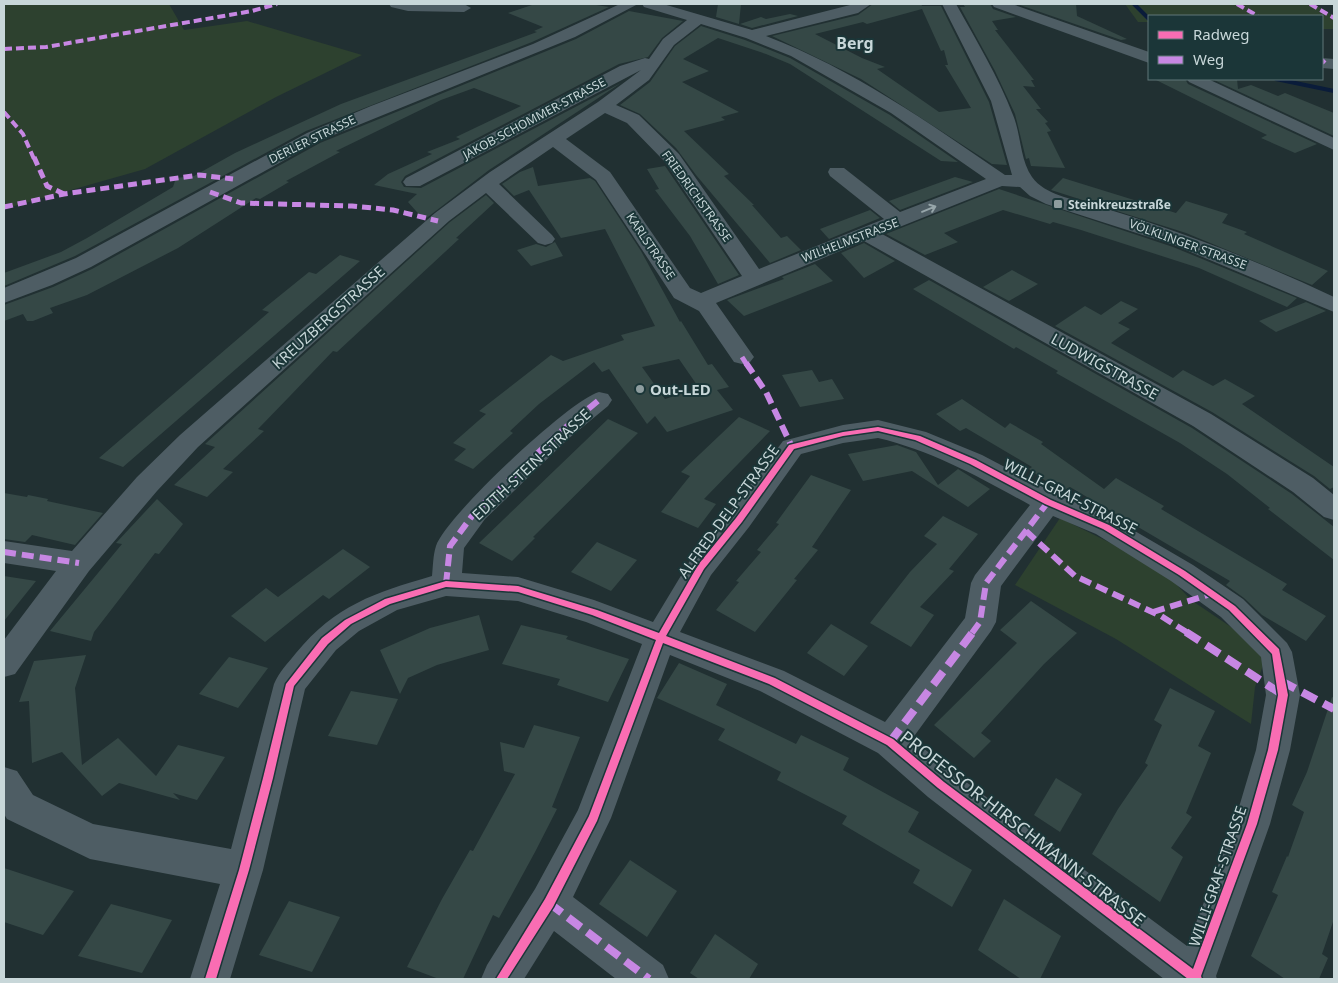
<svg xmlns="http://www.w3.org/2000/svg" width="1338" height="983" viewBox="0 0 1338 983" font-family="'Noto Sans',sans-serif">
<rect width="100%" height="100%" fill="#213032"/>
<!-- green -->
<g fill="#2d412f">
<path d="M4,4H169L184,30L247,21L362,55L276,97L145,169L4,209Z"/>
<path d="M1125,4H1314L1334,16V29H1322V16H1149V22H1138Z"/>
<path d="M1060,518L1161,568L1191,600L1268,652L1255,687L1251,724L1116,639L1015,585Z"/>
</g>
<g fill="none" stroke-linecap="round" stroke-linejoin="round">
<!-- stream -->
<g stroke="#0a1c3a" stroke-width="4">
<path d="M1134,4L1149,19"/>
<path d="M1276,79L1334,91"/>
</g>
</g>
<!-- building -->
<g fill="#354846" fill-rule="evenodd">
<path d="M535,4H590L609,7L532,42L306,131L75,256L4,286V273L61,252L87,238L173,187L176,178L194,176L235,153L341,104L537,32L534,31L543,27L508,13Z"/>
<path d="M718,4H741L739,24L716,17Z"/>
<path d="M873,4H921L922,6H941L989,102L1007,165L992,164L861,79L772,36L858,15ZM922,9L941,51L944,50L948,65H945L971,108L939,112L877,69L885,67L862,58L815,34L863,22L867,24Z"/>
<path d="M963,4H990L993,9L1016,17L992,21L998,30H995L1034,80H1031L1035,87L1023,86L1041,109H1036L1048,122L1045,123L1051,131L1047,132L1065,168L1031,166L1029,158L1026,159L1015,114L995,71L960,7H965Z"/>
<path d="M1017,4H1076L1077,16L1127,39L1121,40Z"/>
<path d="M629,11L683,21L662,38L648,57L619,64L405,176L401,182L404,187L421,188L621,83L489,170L424,220L408,202L417,194L374,185L388,174L432,154L427,152L460,139L456,137L521,106L474,88L441,100L336,151L340,152L286,181L289,182L260,199L256,198L178,248L87,295L50,308L53,313L33,321H27L23,314L4,321V305L53,287L92,269L320,143L576,39Z"/>
<path d="M790,14L798,16L752,28L740,24L761,17L766,19Z"/>
<path d="M701,26L745,40L790,58L890,115L958,162L941,161L790,64L766,54L718,38L683,59L709,71L682,82L739,112L721,117L725,120L684,131L729,174L724,176L754,205H752L781,238L787,236L801,250L770,263L696,175L676,148L640,114L620,105L650,82L675,46Z"/>
<path d="M1154,79H1185L1188,84L1317,144L1295,153L1261,138L1267,135Z"/>
<path d="M1212,79H1237L1238,89L1251,85L1278,96L1285,93L1334,113V136Z"/>
<path d="M665,166L739,275L718,284L690,236L655,190L659,189L647,169Z"/>
<path d="M533,167L538,186L590,178L595,181L641,251L680,322L681,321L708,365L712,364L729,387L717,390L733,410L667,432L655,416L647,424L609,369L602,372L594,362L539,404L510,431L513,433L473,469L454,460L466,449L453,443L486,414L479,411L551,355L563,361L624,340L621,335L655,326L605,229L561,238L529,190L514,196L502,184L520,172ZM679,359L699,388L665,399L642,367Z"/>
<path d="M955,177L973,182L900,210L889,201Z"/>
<path d="M1063,178L1176,213L1186,201L1228,214L1222,223L1247,232L1244,234L1328,271L1312,285L1186,233L1051,190Z"/>
<path d="M999,189L1173,247L1297,298L1287,307L1199,268L1081,230L1053,222L1050,224L1003,210L944,233L958,242L925,255L886,234Z"/>
<path d="M486,195L494,203L456,238L459,239L337,352L333,351L289,397L258,429L264,431L223,469L233,472L207,497L174,485L215,447L205,444L450,222Z"/>
<path d="M870,210L880,218L829,239L820,229Z"/>
<path d="M555,242L563,256L531,266L517,250L536,244L546,247Z"/>
<path d="M864,243L895,261L864,278L841,253Z"/>
<path d="M340,255L360,261L123,467L99,458L269,312L262,310L309,272L316,274Z"/>
<path d="M815,264L833,281L744,316L727,300L784,279L782,277Z"/>
<path d="M1012,270L1038,284L1009,301L983,287Z"/>
<path d="M929,280L1192,428L1292,494L1334,527V560L1268,509L1270,508L1227,474L1180,443L1056,373L1058,371L1016,347L1014,349L913,289Z"/>
<path d="M1121,301L1138,309L1118,323L1130,329L1111,343L1173,378L1183,370L1213,386L1225,379L1255,396L1242,404L1334,467V487L1330,489L1314,476L1212,412L1055,326L1085,306L1101,315Z"/>
<path d="M1306,302L1326,311L1276,332L1259,321Z"/>
<path d="M812,370L819,382L832,379L844,399L800,407L782,375Z"/>
<path d="M962,399L1005,428L1010,423L1043,442L1041,444L1104,489L1116,478L1164,506L1161,509L1287,584L1282,590L1326,616L1306,641L1262,615L1244,598L1226,585L1230,581L1070,487L1061,492L1029,469L1032,467L966,428L960,431L936,414Z"/>
<path d="M739,417L770,431L704,499L716,504L698,528L661,512L690,476L681,472Z"/>
<path d="M608,419L638,433L533,537L535,538L512,561L479,543Z"/>
<path d="M897,445L916,452L938,485L958,469L990,489L968,507L912,471L863,481L848,454Z"/>
<path d="M811,475L851,490L812,547L818,550L794,579L797,580L755,632L716,610L739,582L736,581L761,552L757,550L779,524L776,523Z"/>
<path d="M4,493L27,497L28,495L48,499L47,501L103,513L75,545L32,535L25,542L4,539Z"/>
<path d="M157,499L183,524L159,554L155,553L94,632L91,641L50,631L122,544L116,543Z"/>
<path d="M943,516L978,534L949,569L954,571L920,607L934,615L911,647L870,623L910,572L937,544L924,536Z"/>
<path d="M597,542L637,560L611,591L571,572Z"/>
<path d="M343,549L370,567L329,599L323,595L265,642L231,616L266,588L278,597Z"/>
<path d="M4,576L36,581L4,621Z"/>
<path d="M1031,601L1077,633L1044,664L981,733L991,741L974,758L934,725L1017,643L1000,630Z"/>
<path d="M479,615L489,650L437,665L408,678L400,694L380,650L430,628Z"/>
<path d="M831,624L868,646L844,676L807,653Z"/>
<path d="M521,625L568,636L566,639L629,659L608,702L557,685L560,679L502,664Z"/>
<path d="M86,655L75,688L82,765L118,738L156,776L178,745L225,757L197,800L173,793L180,800L119,783L102,796L62,752L32,763L29,701L19,702L34,661Z"/>
<path d="M229,657L268,668L238,708L199,694Z"/>
<path d="M679,663L727,684L716,705L796,744L801,735L849,758L843,770L919,812L908,832L972,870L952,907L913,883L920,870L842,824L847,816L777,780L781,772L718,740L725,729L657,698Z"/>
<path d="M1170,688L1215,711L1198,746L1211,753L1186,813L1192,817L1171,848L1183,857L1160,902L1092,854L1118,809L1148,765L1145,763L1162,725L1154,720Z"/>
<path d="M351,691L398,699L377,745L328,736Z"/>
<path d="M1332,697L1334,698V919L1322,954L1328,958L1319,979H1285L1251,956L1278,895L1272,892L1287,856L1288,857L1304,812L1292,805L1307,772Z"/>
<path d="M534,725L580,737L552,807L557,809L535,852L499,918L493,915L463,979H439L407,967L442,899L470,850L473,851L515,774L504,771L500,742L524,748Z"/>
<path d="M1056,778L1082,794L1060,832L1034,815Z"/>
<path d="M630,860L677,891L647,937L599,904Z"/>
<path d="M4,868L74,891L43,935L4,922Z"/>
<path d="M1004,899L1061,936L1040,979H1021L978,950Z"/>
<path d="M289,901L340,917L312,972L259,955Z"/>
<path d="M111,904L172,920L142,973L78,956Z"/>
<path d="M715,934L758,964L749,979H699L690,973Z"/>
</g>
<g fill="none" stroke-linecap="round" stroke-linejoin="round">
<!-- minor -->
<g fill="#4e5d64" fill-rule="evenodd">
<path d="M389,4H464L471,8L464,12L408,11L391,7Z"/>
<path d="M620,4H638L575,37L319,141L91,267L52,285L4,303V288L76,258L307,133L371,106L533,44Z"/>
<path d="M642,4H663L752,30L854,4H871L858,13L766,36C853,69 929,123 1005,175H1012L991,101L942,4H956C976,40 998,76 1013,115C1021,134 1020,160 1032,177C1045,195 1073,199 1093,205C1176,229 1256,260 1334,297V312L1174,245L1046,204L1030,196L1020,187L1002,186L882,234L1211,414L1313,478L1334,495V520L1324,517L1293,492L1193,426L864,241L716,303L754,357L750,362L742,364L734,362L699,311L674,298L596,180L553,147L499,184L552,235L555,239L552,243L545,245L538,243L486,193L449,221L198,447L157,491L89,571L15,674L4,677V640L56,571L4,563V541L72,551L137,477L180,435L435,213L490,172L598,102L641,70L420,186H406L403,182L406,178L620,66L645,58L649,59L663,39L687,20L644,7ZM701,24L746,38L791,56L891,113L986,179L900,212L844,168H830L828,172L830,176L884,219L759,269L679,154L639,115L616,105L649,80L674,45ZM605,113L627,123L665,162L742,276L701,293L690,288L610,172L566,139Z"/>
<path d="M992,4H1012L1149,52V63L994,7Z"/>
<path d="M1322,58L1334,59V69L1322,68Z"/>
<path d="M1187,79H1208L1334,138V150L1189,82Z"/>
<path d="M599,392L608,394L612,400L608,406L568,439L485,519L464,548L462,573L518,577L594,600L653,622L691,559L729,513L783,441L843,425L878,420L926,432L982,455L1058,495L1116,520L1193,565L1243,599L1287,643L1292,652L1300,695L1290,750L1270,824L1216,976L1217,979H1164L928,797L878,753L760,691L670,655L611,818L573,897L663,965L669,979H616L554,931L524,979H481L487,965L535,889L578,810L642,644L586,622L518,601L446,596L397,610L359,631L336,650L305,689L263,870L230,979H190L220,884L90,859L7,819L4,814V767L17,771L33,795L93,824L231,849L274,684C279,672 288,663 296,653C336,605 374,593 432,576C433,567 433,555 436,546C445,517 571,399 599,392ZM878,438C933,451 981,478 1030,505L975,575L971,583L965,618L885,722L784,671L680,632L711,575L749,527L801,454L843,443ZM1053,516L1096,534L1171,581L1221,617L1261,657L1266,695L1256,750L1234,824L1187,946L954,773L912,739L991,631L996,622L1001,586Z"/>
</g>
<!-- quiet-far3 -->
<g stroke="#c787e3" stroke-width="4" stroke-dasharray="8 4" stroke-linecap="butt">
<path d="M1237,4L1258,16"/>
<path d="M1310,4L1334,18"/>
<path d="M4,49L46,47L252,11L277,4"/>
<path d="M1322,60L1325,63"/>
<path d="M4,112L23,134L34,159"/>
</g>
<!-- quiet-far2 -->
<g stroke="#c787e3" stroke-width="5" stroke-dasharray="9 5" stroke-linecap="butt">
<path d="M34,157L47,186L64,194"/>
<path d="M210,192L241,203L352,206L393,210L438,221"/>
<path d="M4,207L64,194L199,175L233,179"/>
<path d="M742,357L747,365"/>
</g>
<!-- quiet-far1 -->
<g stroke="#c787e3" stroke-width="6" stroke-dasharray="12 6" stroke-linecap="butt">
<path d="M746,363L766,392L792,447"/>
<path d="M1026,531L1075,576L1161,616L1188,633"/>
<path d="M4,552L79,563"/>
<path d="M446,584L450,546L475,512L559,433L599,400"/>
<path d="M1153,612L1211,594"/>
<path d="M972,633L980,622L986,583L1048,502"/>
</g>
<!-- quiet -->
<g stroke="#c787e3" stroke-width="8" stroke-dasharray="16 8" stroke-linecap="butt">
<path d="M1186,632L1283,695"/>
<path d="M1281,681L1334,709"/>
<path d="M890,742L973,632"/>
<path d="M549,903L649,979"/>
</g>
<!-- cycleway casing -->
<g stroke="#1b3638" stroke-width="3">
<path id="cycleway" d="M878,427L920,436L976,460L1051,500L1109,525L1185,571L1235,606L1279,649L1288,695L1278,750L1257,824L1201,976L1202,979H1188L938,788L887,745L769,684L663,643L597,821L553,907L507,979H496L545,899L589,816L656,640L592,615L518,592L446,587L390,604L351,624L328,644L294,686L273,778L249,870L216,979H205L239,870L263,778L286,684L322,638L345,620L385,599L446,581L518,586L597,610L659,633L698,565L736,518L789,445L843,432ZM878,431L915,440L970,464L1045,504L1103,529L1179,575L1229,610L1272,654L1278,695L1268,750L1247,824L1193,969L944,782L893,739L775,678L666,636L704,569L742,522L794,449L843,436Z"/>
</g>
<!-- cycleway -->
<use href="#cycleway" fill="#f96db3" fill-rule="evenodd"/>
</g>
<!-- one-way arrows -->
<defs><path id="oneway-shaft" d="M-6 0H5M1.5-3L5.5 0L1.5 3" fill="none" stroke-width="1.6" stroke-linecap="round" stroke-linejoin="round" transform="scale(1.25)"/></defs>
<use stroke="#97a6aa" href="#oneway-shaft" transform="translate(929 209) rotate(-22)"/>
<!-- markers -->
<g fill="#8e9d9f" stroke="#1b3638" stroke-width="2">
<rect x="1053" y="199" width="10" height="10" rx="2.5"/>
<circle cx="640" cy="389" r="5"/>
</g>
<g text-anchor="middle" dominant-baseline="central" stroke-width="4" stroke-linejoin="round" paint-order="stroke">
<!-- far-street labels -->
<g font-size="12" fill="#c8d7d9" stroke="#1b3638">
<text transform="translate(534 118) rotate(-28)">JAKOB-SCHOMMER-STRASSE</text>
<text transform="translate(312 139) rotate(-26)">DERLER STRASSE</text>
<text transform="translate(697 196) rotate(54)">FRIEDRICHSTRASSE</text>
<text transform="translate(850 240) rotate(-21)">WILHELMSTRASSE</text>
<text transform="translate(1188 244) rotate(20)">VÖLKLINGER STRASSE</text>
<text transform="translate(651 246) rotate(56)">KARLSTRASSE</text>
</g>
<!-- far-poi labels -->
<g font-size="12" font-weight="bold" fill="#c8d7d9" stroke="#1b3638" text-anchor="start">
<text x="1068" y="204">Steinkreuzstraße</text>
</g>
<!-- street labels -->
<g font-size="15" fill="#c8d7d9" stroke="#1b3638">
<text transform="translate(328 317) rotate(-42)">KREUZBERGSTRASSE</text>
<text transform="translate(1105 366) rotate(29)">LUDWIGSTRASSE</text>
<text transform="translate(531 464) rotate(-43)">EDITH-STEIN-STRASSE</text>
<text transform="translate(1071 496) rotate(27)">WILLI-GRAF-STRASSE</text>
<text transform="translate(728 511) rotate(-54)">ALFRED-DELP-STRASSE</text>
<text transform="translate(1217 876) rotate(-71)">WILLI-GRAF-STRASSE</text>
</g>
<!-- poi labels -->
<g font-size="15" font-weight="bold" fill="#c8d7d9" stroke="#1b3638" text-anchor="start">
<text x="650" y="389">Out-LED</text>
</g>
<!-- far-district labels -->
<g font-size="16" font-weight="bold" fill="#c8d7d9" stroke="#1b3638">
<text x="855" y="43">Berg</text>
</g>
<!-- near-street labels -->
<g font-size="18" fill="#c8d7d9" stroke="#1b3638">
<text transform="translate(1023 828) rotate(38)">PROFESSOR-HIRSCHMANN-STRASSE</text>
</g>
</g>
<!-- border -->
<rect width="1338" height="983" fill="none" stroke="#c8d7d9" stroke-width="10"/>
<!-- legend -->
<rect x="1148" y="15" width="175" height="65" fill="#1b3638" stroke="#607678"/>
<rect x="1158" y="31" width="25" height="8" fill="#f96db3" stroke="#607678"/>
<text x="1193" y="40" font-size="15" fill="#c8d7d9">Radweg</text>
<rect x="1158" y="56" width="25" height="8" fill="#c787e3" stroke="#607678"/>
<text x="1193" y="65" font-size="15" fill="#c8d7d9">Weg</text>
</svg>
